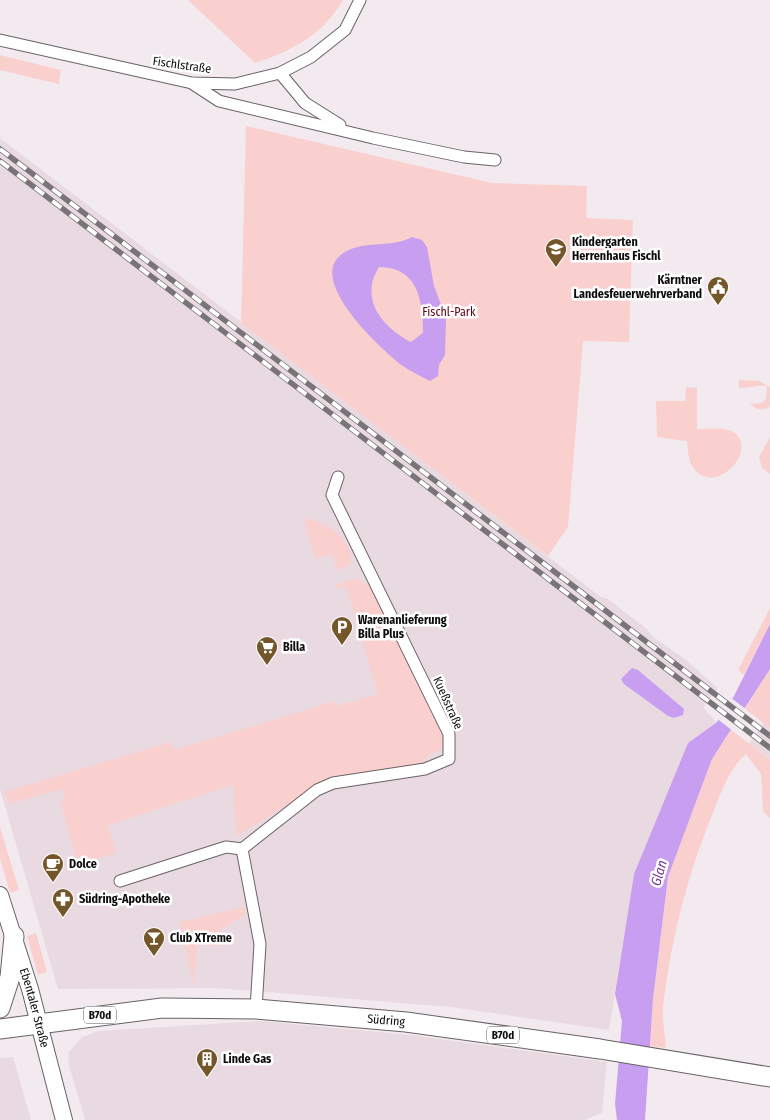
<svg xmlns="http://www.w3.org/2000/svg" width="770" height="1120" viewBox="0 0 770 1120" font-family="'Fira Sans Condensed',sans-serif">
<rect width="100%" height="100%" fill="#f2eaef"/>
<!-- built -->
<g fill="#e9dae2">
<path d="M0,138L601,597L608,599L648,630L651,635L686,660L718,688L703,707L716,722L688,743L634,874L609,1030L451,1007L216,988L58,989L0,789Z"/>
<path d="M764,723L770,728V759L749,743Z"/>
<path d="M260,1021L411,1035L607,1062L602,1113L584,1120H85L68,1062L69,1052L82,1037L99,1031Z"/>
<path d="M13,1057L31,1120H0V1058Z"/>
</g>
<!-- green -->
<g fill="#fad0ce">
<path d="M188,0H343C323,35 292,51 255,63Z"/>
<path d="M0,55L61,70L59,84L0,70Z"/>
<path d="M246,126L492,183L587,186L586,218L633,220L629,342L583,341L568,527L548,556L241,323Z"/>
<path d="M739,380L759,381L770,387V407C761,411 757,410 750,404L762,403L766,399L767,386C757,385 750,388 739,388Z"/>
<path d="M686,387L697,388V429C707,429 722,427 731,431C764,447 712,503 691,464C688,458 688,448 687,441L657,437L656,401H685Z"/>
<path d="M770,437V474L762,468L759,457Z"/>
<path d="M303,518C326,522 354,538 351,565L337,570L332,554L315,559Z"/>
<path d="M356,578L371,587L445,735L442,750L430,754L423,764L334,777L236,836L233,785L108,825L116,853L78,864L60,802L65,800L62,789L9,804L4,792L171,742L174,750L335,701L337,706L378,694L346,586L335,589V585Z"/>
<path d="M770,608V624L744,675L738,670Z"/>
<path d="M770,669V728L745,709Z"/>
<path d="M731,730L770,759V818L763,811L761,774L746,754C729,769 723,789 714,810C688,873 671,938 663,1006C662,1019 665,1035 666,1048L650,1046L653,999L668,877L712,759Z"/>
<path d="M0,827L19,890L10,893L0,859Z"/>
<path d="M244,907L245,915L221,929L220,946L197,945L194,986L179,922Z"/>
<path d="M36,933L47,972L38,975L27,936Z"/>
</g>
<!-- water -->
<g fill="#c79ef0" fill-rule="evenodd">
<path d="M412,237L422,240L427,247L434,286L446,318L445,355L439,365L438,376L430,381C420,376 410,371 400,364C380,348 306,280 342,254C362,239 391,249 412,237ZM379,267C418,267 423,301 423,333L411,342C382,327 359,299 379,267Z"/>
<path d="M770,624V669L712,759L668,877L653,999L645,1120H617L615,1104L622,1021L615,994L634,874L688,743L717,722L734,696Z"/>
<path d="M632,668L638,670L684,709L683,715L674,718L668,716L624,684L621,679Z"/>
</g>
<!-- pier -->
<path fill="#f2eaef" d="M730,697L747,710L733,731L716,718Z"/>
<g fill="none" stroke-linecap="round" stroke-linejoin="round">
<!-- street casing -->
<g stroke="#696265" stroke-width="13">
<g id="street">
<path d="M0,40L192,83L235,84L280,73L311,57L345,30L360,0"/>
<path d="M280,73L305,103L340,125"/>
<path d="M193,84L219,101L373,138L464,157L495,160"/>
<path d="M120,881L226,847L242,849"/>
<path d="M256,1009L260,944L242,849L317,790L333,783L425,769L449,759V734L332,495L338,477"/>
</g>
</g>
<!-- secondary casing -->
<g stroke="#696265" stroke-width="18">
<g id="secondary">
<path id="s1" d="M0,895L30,989L64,1120"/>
</g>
</g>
<!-- primary casing -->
<g stroke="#696265" stroke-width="21">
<g id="primary">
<path d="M0,1008L10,977L14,936"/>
<path id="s2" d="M0,1029L162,1008L256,1009L406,1022L600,1049L770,1077"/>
</g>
</g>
<!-- street -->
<use href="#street" stroke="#fff" stroke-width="11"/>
<!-- secondary -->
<use href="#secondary" stroke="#fff" stroke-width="16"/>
<!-- primary -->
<use href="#primary" stroke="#fff" stroke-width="19"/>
<!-- rail casing -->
<g stroke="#797477" stroke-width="5.5">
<g id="rail">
<path d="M0,149L770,736"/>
<path d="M0,161L770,748"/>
</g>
</g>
<!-- rail -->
<use href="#rail" stroke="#fff" stroke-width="4" stroke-dasharray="11" stroke-linecap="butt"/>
</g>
<!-- icons -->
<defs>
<g id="school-pin" transform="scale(1.125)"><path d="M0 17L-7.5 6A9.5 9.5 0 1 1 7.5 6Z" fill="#735629" stroke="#fff"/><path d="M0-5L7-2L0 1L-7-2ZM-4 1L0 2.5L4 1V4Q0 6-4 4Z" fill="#fff"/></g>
<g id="civic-pin" transform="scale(1.125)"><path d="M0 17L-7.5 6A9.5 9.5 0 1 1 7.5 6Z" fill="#735629" stroke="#fff"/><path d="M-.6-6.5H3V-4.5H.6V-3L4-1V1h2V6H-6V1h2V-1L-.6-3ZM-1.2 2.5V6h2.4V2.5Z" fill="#fff"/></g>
<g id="parking-pin" transform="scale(1.125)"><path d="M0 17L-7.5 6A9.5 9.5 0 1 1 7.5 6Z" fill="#735629" stroke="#fff"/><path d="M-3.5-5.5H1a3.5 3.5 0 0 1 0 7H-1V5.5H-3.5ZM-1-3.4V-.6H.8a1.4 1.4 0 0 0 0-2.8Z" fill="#fff"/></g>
<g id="supermarket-pin" transform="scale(1.125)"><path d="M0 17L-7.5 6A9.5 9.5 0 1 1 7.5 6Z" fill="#735629" stroke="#fff"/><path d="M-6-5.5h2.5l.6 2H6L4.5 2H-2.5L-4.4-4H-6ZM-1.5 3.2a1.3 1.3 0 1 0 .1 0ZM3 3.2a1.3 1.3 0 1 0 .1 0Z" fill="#fff"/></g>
<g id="cafe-pin" transform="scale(1.125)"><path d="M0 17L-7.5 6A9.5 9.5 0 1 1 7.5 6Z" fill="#735629" stroke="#fff"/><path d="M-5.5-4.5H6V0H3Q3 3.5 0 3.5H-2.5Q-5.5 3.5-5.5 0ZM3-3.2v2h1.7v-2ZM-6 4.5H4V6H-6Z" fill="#fff"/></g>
<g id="pharmacy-pin" transform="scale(1.125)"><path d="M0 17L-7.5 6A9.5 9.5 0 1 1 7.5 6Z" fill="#735629" stroke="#fff"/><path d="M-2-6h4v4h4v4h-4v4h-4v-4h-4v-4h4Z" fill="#fff"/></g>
<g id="bar-pin" transform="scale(1.125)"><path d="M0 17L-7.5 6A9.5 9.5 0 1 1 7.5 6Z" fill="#735629" stroke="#fff"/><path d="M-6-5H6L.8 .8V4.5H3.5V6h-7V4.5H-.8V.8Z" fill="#fff"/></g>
<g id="building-pin" transform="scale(1.125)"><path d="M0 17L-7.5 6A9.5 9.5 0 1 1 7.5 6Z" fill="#735629" stroke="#fff"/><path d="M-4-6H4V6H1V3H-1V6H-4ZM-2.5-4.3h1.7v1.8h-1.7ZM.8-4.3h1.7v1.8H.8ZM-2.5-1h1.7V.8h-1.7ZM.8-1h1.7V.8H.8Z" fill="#fff"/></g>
</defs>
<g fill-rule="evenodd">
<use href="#school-pin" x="556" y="249"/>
<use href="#civic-pin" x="718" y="287"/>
<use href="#parking-pin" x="342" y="627"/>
<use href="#supermarket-pin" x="267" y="647"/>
<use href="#cafe-pin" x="53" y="864"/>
<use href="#pharmacy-pin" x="63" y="899"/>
<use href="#bar-pin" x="154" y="938"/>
<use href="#building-pin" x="207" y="1059"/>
</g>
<g text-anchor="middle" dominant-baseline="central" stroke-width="5" stroke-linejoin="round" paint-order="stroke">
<!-- shield labels -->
<g fill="#fff" stroke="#565455" stroke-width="1">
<rect x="84" y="1006.5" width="32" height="17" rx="4"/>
<rect x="487" y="1026.5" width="32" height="17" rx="4"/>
</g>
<g font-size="11" font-weight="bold" fill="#0d0b0c">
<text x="100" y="1015">B70d</text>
<text x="503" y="1035">B70d</text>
</g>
<!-- street labels -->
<g font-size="12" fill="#0d0b0c" stroke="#fff">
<text transform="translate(182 65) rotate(8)">Fischlstraße</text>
<text transform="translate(448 703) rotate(66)">Kueßstraße</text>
<text stroke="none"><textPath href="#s1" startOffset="118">Ebentaler Straße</textPath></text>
<text stroke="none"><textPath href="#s2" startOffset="388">Südring</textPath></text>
</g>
<!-- poi labels -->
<g font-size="12" font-weight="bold" fill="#0d0b0c" stroke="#fff" text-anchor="start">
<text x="572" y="242">Kindergarten<tspan x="572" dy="14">Herrenhaus Fischl</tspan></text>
<text x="702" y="280" text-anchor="end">Kärntner<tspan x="702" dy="14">Landesfeuerwehrverband</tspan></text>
<text x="358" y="620">Warenanlieferung<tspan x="358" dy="14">Billa Plus</tspan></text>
<text x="283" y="647">Billa</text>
<text x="69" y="864">Dolce</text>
<text x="79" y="899">Südring-Apotheke</text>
<text x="170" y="938">Club XTreme</text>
<text x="223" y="1059">Linde Gas</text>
</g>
<!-- park labels -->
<g font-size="12" fill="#5f0312" stroke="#fff">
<text x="449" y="312">Fischl-Park</text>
</g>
<!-- water labels -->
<g font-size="14" font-style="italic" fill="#6d3997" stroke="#fff">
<text transform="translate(659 873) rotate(-74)">Glan</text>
</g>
</g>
</svg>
